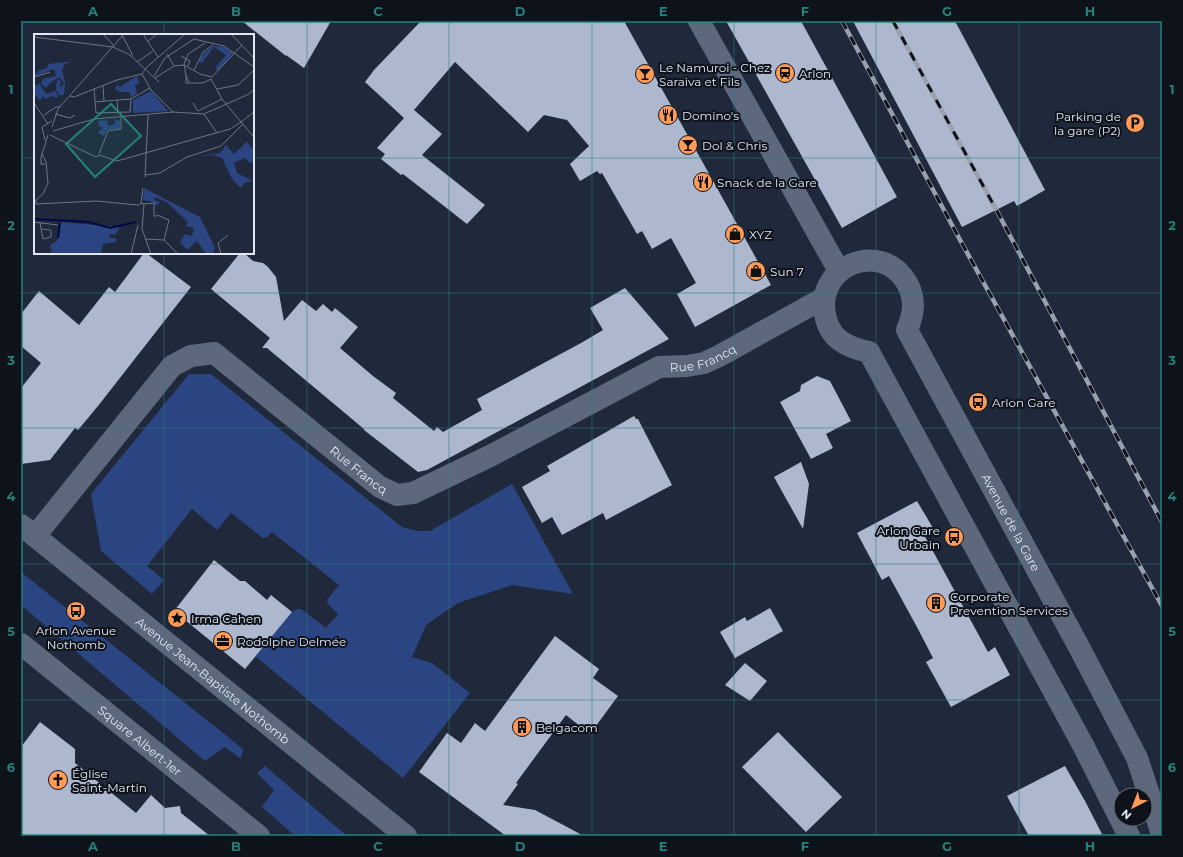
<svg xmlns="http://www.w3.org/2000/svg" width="1183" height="857" viewBox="0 0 1183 857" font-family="Montserrat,sans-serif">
<rect width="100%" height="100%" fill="#20293b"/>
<!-- green -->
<g fill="#2a4581">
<path d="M189,374H211L402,527L418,531H430L512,484L573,594L512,585L458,603L426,625L412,657L432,663L470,693L403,778L255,656L292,612L297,609H301L326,628L338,614L328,604L327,600L339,585L272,532L267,537L263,538L231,513L217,530L192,509L147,566L164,580L152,594L101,551L91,494Z"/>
<path d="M21,572L243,749L241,759L225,747L205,761L21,605Z"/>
<path d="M265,766L347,836H295L262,807L274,790L257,773Z"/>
</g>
<!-- building -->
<g fill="#adb8cf">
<path d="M242,21H331L304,68L286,55V56Z"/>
<path d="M421,21H624L771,285L695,327L677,294L696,283L671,238L652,249L642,231L637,234L602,173L600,174L597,171L580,181L570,164L589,146L567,120L544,115L528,132L455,62L414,110L442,134L422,155L485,205L467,224L403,174L401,175L381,159L385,154L377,148L404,118L365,82L374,70Z"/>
<path d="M726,21H801L897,197L842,228Z"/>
<path d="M853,21H955L1045,190L1017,206L1014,201L962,227Z"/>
<path d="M144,253H146L191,287L98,406L78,430L75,428L50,460L21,464V388L41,363L21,346V314L39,291L79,325L109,287L115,292Z"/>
<path d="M240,253H244L253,261L263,263L268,267L276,277L284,321L302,300L316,311L323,304L332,312L335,308L358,327L340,348L373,376L396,393L393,398L434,431L437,427L443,432L482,410L477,399L581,343L603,330L590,308L625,288L669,339L427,470L418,472L364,430V429L267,348H262L270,338L211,289Z"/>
<path d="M817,376L830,381L851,421L826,434L833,448L811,459L780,402L800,391L801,385Z"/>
<path d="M634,416L636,419H638L672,485L606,520L603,513L562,535L552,517L542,523L522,487L550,471L547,466Z"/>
<path d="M801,462L809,484L803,529L774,477Z"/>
<path d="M917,501L933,528L923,533L988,652L995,647L1010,675L951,707L926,662L933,658L918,629L889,576L882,580L857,533Z"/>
<path d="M214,560L240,581H245L267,600L271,595L292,612L245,669L174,611Z"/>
<path d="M770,608L783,631L735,658L720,632L745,617L747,621Z"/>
<path d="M555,636L599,669L593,678L618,696L590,734L566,715L516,783L518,784L503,805L535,810L584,836H506L419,772L447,733L461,743L475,723L485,731Z"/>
<path d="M745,663L767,681L750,701L725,685Z"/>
<path d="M40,722L75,749V763L136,813L151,795L165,808L180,806L181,813L210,836H21V747Z"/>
<path d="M778,732L842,797L806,832L742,767Z"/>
<path d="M1065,766L1085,801L1103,836H1029L1015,811L1007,796Z"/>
</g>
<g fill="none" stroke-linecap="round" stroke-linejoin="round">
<!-- street -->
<g stroke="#5d687c" stroke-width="22">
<path id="s1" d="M21,525L406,836"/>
<path id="s2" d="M35,536L172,366L191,356L214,353L380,487L397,495L413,493L490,456L659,367L687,366L704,363L719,356L824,298"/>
<path id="s3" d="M21,644L259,836"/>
</g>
<!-- secondary -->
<g stroke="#5d687c" stroke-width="22">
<path d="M699,21L839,271"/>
<path id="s4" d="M1129,836L1083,745L869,352C849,348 831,340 826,319C812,266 881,238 907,283C916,300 914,313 907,330L1079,647L1137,758L1162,834"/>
</g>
<!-- rail casing -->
<g stroke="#99a1af" stroke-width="4.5">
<g id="rail">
<path d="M842,21L959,238L1162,606"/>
<path d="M893,21L998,213L1162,522"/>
</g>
</g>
<!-- rail -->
<use href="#rail" stroke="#0e121a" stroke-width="3" stroke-dasharray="9" stroke-linecap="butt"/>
</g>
<!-- grid -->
<path fill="none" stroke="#24817b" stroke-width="1" stroke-opacity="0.55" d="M164,21V35M307,21V836M449,21V836M592,21V836M734,21V836M876,21V836M1019,21V836M21,158H35M253,158H1162M164,253V836M21,293H1162M21,428H1162M21,564H1162M21,700H1162"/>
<!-- icons -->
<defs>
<g id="station-disc" transform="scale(1)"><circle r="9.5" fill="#fe9c57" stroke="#0e121a"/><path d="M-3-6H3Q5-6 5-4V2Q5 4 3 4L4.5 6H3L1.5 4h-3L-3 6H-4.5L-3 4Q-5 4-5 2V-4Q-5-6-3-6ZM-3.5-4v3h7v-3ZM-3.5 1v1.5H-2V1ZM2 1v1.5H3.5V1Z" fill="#111"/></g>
<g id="bar-disc" transform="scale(1)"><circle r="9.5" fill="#fe9c57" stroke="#0e121a"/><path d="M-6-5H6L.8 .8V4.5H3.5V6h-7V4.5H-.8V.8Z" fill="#111"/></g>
<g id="restaurant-disc" transform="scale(1)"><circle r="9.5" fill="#fe9c57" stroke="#0e121a"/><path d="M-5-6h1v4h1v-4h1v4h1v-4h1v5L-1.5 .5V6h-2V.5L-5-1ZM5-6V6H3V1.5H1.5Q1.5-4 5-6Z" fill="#111"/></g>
<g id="parking-disc" transform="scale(1)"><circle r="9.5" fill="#fe9c57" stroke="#0e121a"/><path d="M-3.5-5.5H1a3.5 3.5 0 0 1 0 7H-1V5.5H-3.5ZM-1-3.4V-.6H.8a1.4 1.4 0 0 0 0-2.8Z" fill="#111"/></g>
<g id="shop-disc" transform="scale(1)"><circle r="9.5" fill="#fe9c57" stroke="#0e121a"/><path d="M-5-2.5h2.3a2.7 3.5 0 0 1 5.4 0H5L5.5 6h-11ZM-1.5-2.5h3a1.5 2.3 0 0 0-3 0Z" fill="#111"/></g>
<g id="bus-disc" transform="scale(1)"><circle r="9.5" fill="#fe9c57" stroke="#0e121a"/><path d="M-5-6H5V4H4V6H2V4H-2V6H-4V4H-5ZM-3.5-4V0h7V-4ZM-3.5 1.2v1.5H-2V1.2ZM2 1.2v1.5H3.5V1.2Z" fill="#111"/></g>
<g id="building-disc" transform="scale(1)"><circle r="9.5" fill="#fe9c57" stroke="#0e121a"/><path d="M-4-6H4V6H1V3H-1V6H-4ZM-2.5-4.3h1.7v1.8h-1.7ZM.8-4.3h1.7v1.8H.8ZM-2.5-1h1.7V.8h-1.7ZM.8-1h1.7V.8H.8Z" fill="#111"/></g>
<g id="sight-disc" transform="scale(1)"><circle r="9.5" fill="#fe9c57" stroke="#0e121a"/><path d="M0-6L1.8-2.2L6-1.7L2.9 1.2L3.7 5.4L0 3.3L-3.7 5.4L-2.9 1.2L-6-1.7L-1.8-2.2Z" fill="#111"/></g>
<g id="office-disc" transform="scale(1)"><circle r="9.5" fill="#fe9c57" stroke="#0e121a"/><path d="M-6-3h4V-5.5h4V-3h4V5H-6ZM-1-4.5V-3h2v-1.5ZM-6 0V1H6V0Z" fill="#111"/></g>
<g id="church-disc" transform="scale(1)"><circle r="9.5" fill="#fe9c57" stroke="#0e121a"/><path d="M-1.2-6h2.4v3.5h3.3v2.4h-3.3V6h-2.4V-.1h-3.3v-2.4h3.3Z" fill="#111"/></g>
</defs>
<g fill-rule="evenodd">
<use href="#station-disc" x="785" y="73"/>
<use href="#bar-disc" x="645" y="74"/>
<use href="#restaurant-disc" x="668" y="115"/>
<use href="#parking-disc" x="1135" y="123"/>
<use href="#bar-disc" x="688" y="145"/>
<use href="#restaurant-disc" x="703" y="182"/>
<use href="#shop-disc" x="735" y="234"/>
<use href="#shop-disc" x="756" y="271"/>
<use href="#bus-disc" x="978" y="402"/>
<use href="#bus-disc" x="954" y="537"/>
<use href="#building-disc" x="936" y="603"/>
<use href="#bus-disc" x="76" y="611"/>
<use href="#sight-disc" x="177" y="618"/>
<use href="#office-disc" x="223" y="641"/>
<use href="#building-disc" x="522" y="727"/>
<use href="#church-disc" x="58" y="780"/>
</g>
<g text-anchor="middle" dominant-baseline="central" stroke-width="4" stroke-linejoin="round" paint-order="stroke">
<!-- poi labels -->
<g font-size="12" fill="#e1e8f4" stroke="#0e121a" text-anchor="start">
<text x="659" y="67">Le Namuroi - Chez<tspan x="659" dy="14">Saraiva et Fils</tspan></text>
<text x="799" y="73">Arlon</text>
<text x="682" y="115">Domino's</text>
<text x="1121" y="116" text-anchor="end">Parking de<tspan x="1121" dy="14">la gare (P2)</tspan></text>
<text x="702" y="145">Dol &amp; Chris</text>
<text x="717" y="182">Snack de la Gare</text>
<text x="749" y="234">XYZ</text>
<text x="770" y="271">Sun 7</text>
<text x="992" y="402">Arlon Gare</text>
<text x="940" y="530" text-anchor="end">Arlon Gare<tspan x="940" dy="14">Urbain</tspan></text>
<text x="950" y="596">Corporate<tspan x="950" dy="14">Prevention Services</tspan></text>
<text x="191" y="618">Irma Cahen</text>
<text x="76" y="630" text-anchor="middle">Arlon Avenue<tspan x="76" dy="14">Nothomb</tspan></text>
<text x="237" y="641">Rodolphe Delmée</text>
<text x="536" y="727">Belgacom</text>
<text x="72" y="773">Église<tspan x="72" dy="14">Saint-Martin</tspan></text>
</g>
<!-- street labels -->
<g font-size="12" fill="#e1e8f4" stroke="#0e121a">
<text stroke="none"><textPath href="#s2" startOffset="833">Rue Francq</textPath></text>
<text stroke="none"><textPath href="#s2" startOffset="449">Rue Francq</textPath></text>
<text stroke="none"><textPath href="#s4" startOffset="1005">Avenue de la Gare</textPath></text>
<text stroke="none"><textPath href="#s1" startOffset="247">Avenue Jean-Baptiste Nothomb</textPath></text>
<text stroke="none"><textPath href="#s3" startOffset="153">Square Albert-1er</textPath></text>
</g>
</g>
<!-- overview -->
<g transform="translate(34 34)">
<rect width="220" height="220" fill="#20293b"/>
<path d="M180,12L190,13L199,19L184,37L181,34L192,21L180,13L168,29L165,27L171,18ZM32,28H38L31,30L28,36L31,48L30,61H25L22,55L23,45L27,47L25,54L30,50V48L27,50L29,47L26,44H23L16,49L12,54L7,50L9,45L22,42L20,35L0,42L4,37L13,34L14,30ZM103,42L105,50L101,51L103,60L97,63L95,58H86L81,55L83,51L86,53ZM6,50L12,60L22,57L24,64L17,62L12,65L9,62L6,67L0,60V52ZM117,57L134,77L99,79V66ZM80,85L86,87V95L73,96L70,102L64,99L69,93L65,92L64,87L74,86L73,91H78L82,89ZM213,108L220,117V127L216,129L210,124L200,129L203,139L219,147L210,149L207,154L198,145L188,124L180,121L167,122L186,119L192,111L200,120ZM110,154L166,183L181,214L179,220H172L163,207L153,216L146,208L151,200L158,202L160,194L152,192L154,188L134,169L121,163L120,166L126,168L122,172L119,168L109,166ZM27,188L85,193V195L81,201L76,200L75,203L83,205L82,208L69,210L67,220H12L18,218L16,211L23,207Z" fill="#2a4581"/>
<path fill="none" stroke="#000947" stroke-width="2" d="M0,185L55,188L76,194L102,188M24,204L26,189"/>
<path fill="none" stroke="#6d7585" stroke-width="1" d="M69,0L80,12M109,0L124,23M197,0L220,24M88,1L99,22M0,3L79,13M113,8L123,0M79,13L96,21L125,48M133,20L140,32M147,22L156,27L154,32M103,28L119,17M140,32L150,31L166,40L178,43M160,36L169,18L179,11M108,40L113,33L151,0M108,40L117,56L139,78M120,42L131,24L160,5L190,12L220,33M152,42L150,30L154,20L171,9M0,43L16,38M178,43L208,11M121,44L140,32M177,45L188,65L207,88L220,78M155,48L152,42V49H169L177,45M69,52L70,67M60,55L62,79L96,78M183,55L204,51L220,36M36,62L40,63L83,46L108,40M83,66L84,78M61,68L97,65L116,54M0,69L14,90M159,69L164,77L188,65M96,78L97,65M21,80L36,84L41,81M170,80L183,99M10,81L22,73H26M18,93L24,75L90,0M19,97L60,85L139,78L170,80L215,60L220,55M16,101L62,123L65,121L83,127L196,95L207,88L220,103M11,106L8,93L18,87M65,120L74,97L87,95V83M11,130H7V123L14,101M111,141L126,139L153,123L187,112L209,90M111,143L114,81M2,167V170L62,167L104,171M0,168L9,160L14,149L12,128L8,120M107,169L109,154M109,170L120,169V182H123M104,171L108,169L110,171L108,195L117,220M123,181L135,186M0,188L24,191M6,189L9,205L17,203V196L7,195M111,205L130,206L144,220M130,206L135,186M97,220L104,191M187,220L184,209L194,201"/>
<path fill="#24817b" fill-opacity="0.15" stroke="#24817b" stroke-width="2" d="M77,70L107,102L61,143L32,110Z"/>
<rect width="220" height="220" fill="none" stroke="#e1e8f4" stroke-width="2"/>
</g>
<!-- border -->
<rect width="1183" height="857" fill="none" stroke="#0e121a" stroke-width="44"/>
<!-- north arrow -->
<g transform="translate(1133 807) rotate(222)"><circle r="19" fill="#0e121a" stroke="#626871"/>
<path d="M0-3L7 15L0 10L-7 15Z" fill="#fe9c57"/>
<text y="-6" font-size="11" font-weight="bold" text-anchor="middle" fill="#e1e8f4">N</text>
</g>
<rect x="22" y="22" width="1139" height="813" fill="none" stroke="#24817b" stroke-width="1.5"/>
<g font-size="13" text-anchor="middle" font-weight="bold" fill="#24817b">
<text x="93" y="16">A</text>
<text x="236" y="16">B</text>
<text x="378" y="16">C</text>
<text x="520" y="16">D</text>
<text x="663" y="16">E</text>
<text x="805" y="16">F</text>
<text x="947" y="16">G</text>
<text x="1090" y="16">H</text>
<text x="11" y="94">1</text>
<text x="1172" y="94">1</text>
<text x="11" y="230">2</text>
<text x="1172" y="230">2</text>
<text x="11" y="365">3</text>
<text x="1172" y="365">3</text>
<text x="11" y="501">4</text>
<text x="1172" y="501">4</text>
<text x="11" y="636">5</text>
<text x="1172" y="636">5</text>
<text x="11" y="772">6</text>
<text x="1172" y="772">6</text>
<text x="93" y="851">A</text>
<text x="236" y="851">B</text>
<text x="378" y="851">C</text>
<text x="520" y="851">D</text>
<text x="663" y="851">E</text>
<text x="805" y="851">F</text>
<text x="947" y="851">G</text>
<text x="1090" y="851">H</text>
</g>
</svg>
